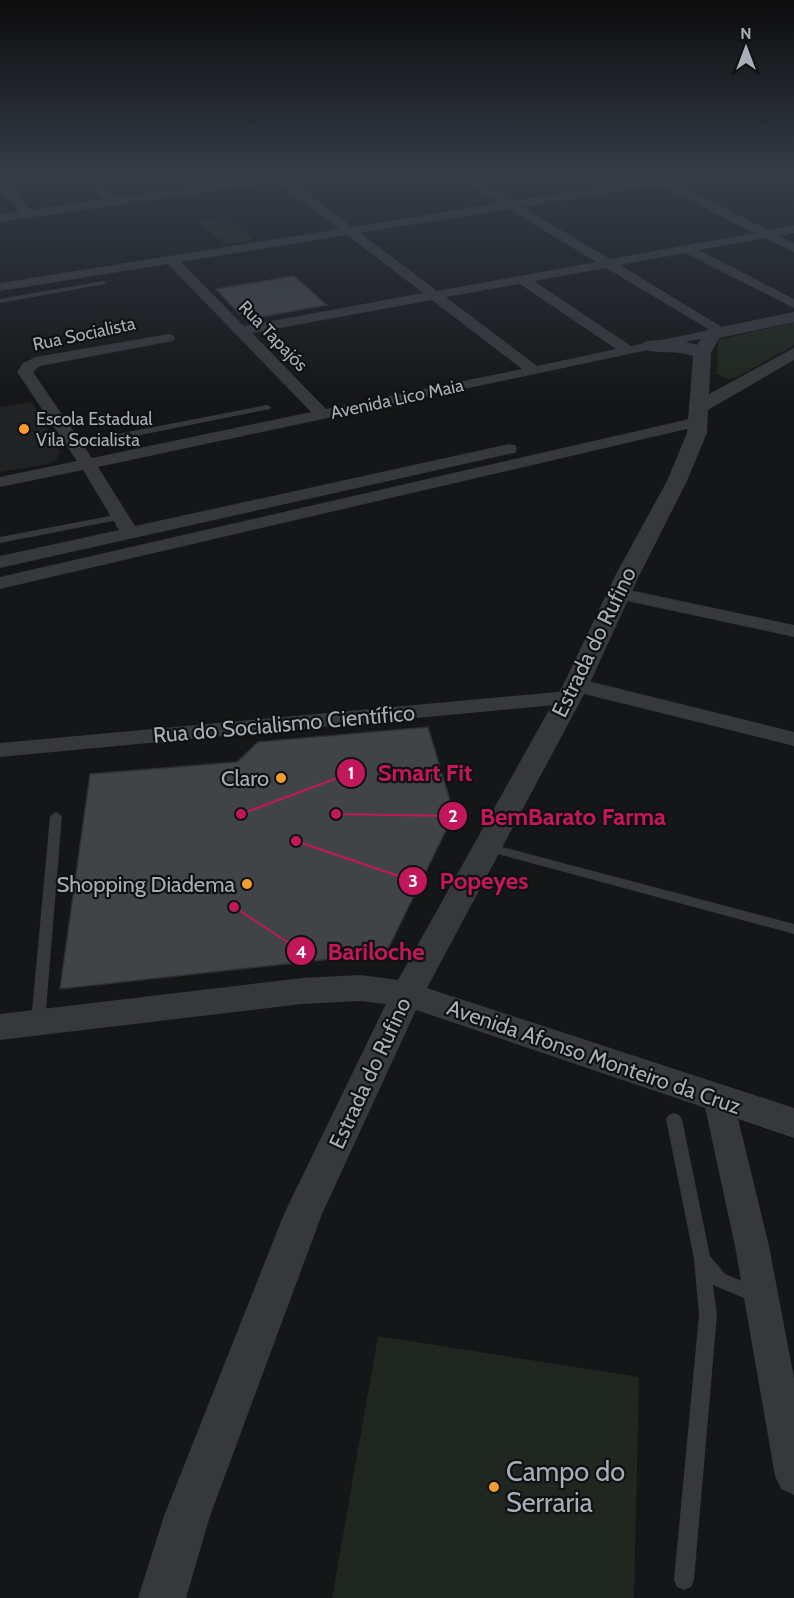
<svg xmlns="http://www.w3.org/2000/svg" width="794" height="1598" viewBox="0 0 794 1598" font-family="Cabin,sans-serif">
<rect width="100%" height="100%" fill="#151617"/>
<!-- built -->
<path fill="#212224" d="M32,402L60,451L56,460L49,464L0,472V407Z"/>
<!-- green -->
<g fill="#1f2720">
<path d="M227,217L253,240L225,244L196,221Z"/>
<path d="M794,322V345L737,377L729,379L716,374C720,361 715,352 719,340Z"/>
<path d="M378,1336L639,1377L634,1598H332Z"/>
</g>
<!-- building -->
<g fill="#414447" stroke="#2f3033" stroke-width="1.5">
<path d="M294,276L327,305L261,317L255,311L239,314L216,289Z"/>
<path d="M428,727L454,814L386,953L60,989L90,774L237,762L258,742Z"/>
</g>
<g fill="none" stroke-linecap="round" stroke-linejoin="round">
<!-- service -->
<g fill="#36383c" fill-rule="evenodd">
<path d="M103,281L106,283L105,284L0,303V299Z"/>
<path d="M267,405L271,407L270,409L76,448L72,445L76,442Z"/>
<path d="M120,514L123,515V519L0,543V537Z"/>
<path d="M56,812L62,816L45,1022L43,1026L38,1028L33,1026L31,1022L50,816Z"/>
<path d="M487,843L794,924V934L483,850L481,847Z"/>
<path d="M674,1113L679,1115L682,1119L710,1256L725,1274L764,1290L767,1296L764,1302L758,1304L713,1285L717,1315L694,1580L691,1587L684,1590L677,1587L674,1580L699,1315L694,1259L666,1119L669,1115Z"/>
</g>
<!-- minor -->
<g fill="#36383c" fill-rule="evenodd">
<path d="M81,173H92L117,198L270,176L268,173H320L315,176L290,180L352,227L499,203L452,173H464L513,201L651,179L657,176L662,177L691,173H715L710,176L673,182L768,230L794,225V233L779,236L794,243V252L765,238L699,250L794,299V308L685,253L620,265L730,332L723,336L718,335L98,467L135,526L509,444L515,445L517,449L515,453L509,454L0,568V556L119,530L83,470L0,487V477L77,461L17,372L23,363L36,357L168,334L173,335L175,338L173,341L168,342L40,366L33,372L92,458L311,412L168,264L0,291V283L339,229L277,182L0,222V214L19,212L0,188V178L4,179L30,210L106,199ZM659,185L754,233L610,259L522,207ZM509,209L596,262L437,291L360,233ZM347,235L423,293L244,326L181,262ZM606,268L710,330L631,346L534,281ZM520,284L616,349L537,366L446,297ZM432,300L522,369L326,409L252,333Z"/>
<path d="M698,417L706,422L704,425L0,589V577Z"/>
<path d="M620,588L794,625V637L613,598L610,594L613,590Z"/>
<path d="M576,678L794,732V746L568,690L565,685L568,680Z"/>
<path d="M568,691L576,693L579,698L576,703L0,757V743Z"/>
<path d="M718,1086L729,1089L733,1098L769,1246L794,1378V1495L781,1489L775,1476L735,1246L703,1098L707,1089Z"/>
</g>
<!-- tertiary -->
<path fill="#36383c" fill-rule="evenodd" d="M794,312V322L719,338L711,353L709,394L794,348V360L708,410L707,433L687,481L640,574L589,685L427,988L794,1108V1138L416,1010L322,1214L210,1516L186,1598H138L164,1516L284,1214L386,1004L360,1001L302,1004L0,1040V1014L302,978L360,975L398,980L563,685L616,574L667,481L687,433L693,356C676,350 660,354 644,350L641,346L644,342C661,338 681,340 697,345L706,330Z"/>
</g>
<!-- sky -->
<linearGradient id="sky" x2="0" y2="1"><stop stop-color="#0c0c0d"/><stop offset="0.44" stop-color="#353c47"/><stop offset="1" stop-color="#353c47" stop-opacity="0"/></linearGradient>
<rect width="794" height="396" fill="url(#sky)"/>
<!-- markers -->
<g fill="#f49b31" stroke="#101112" stroke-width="2">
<circle cx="24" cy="429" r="6"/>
<circle cx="281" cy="778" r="6"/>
<circle cx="247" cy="884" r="6"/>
<circle cx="494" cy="1487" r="6"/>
</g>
<g text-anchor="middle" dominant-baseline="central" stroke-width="4.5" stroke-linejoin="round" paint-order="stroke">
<!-- far-street labels -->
<g font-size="18" fill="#a7aeb8" stroke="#101112">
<text transform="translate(84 334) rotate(-12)">Rua Socialista</text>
<text transform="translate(273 336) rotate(46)">Rua Tapajós</text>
<text transform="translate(397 399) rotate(-12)">Avenida Lico Maia</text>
</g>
<!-- far-poi labels -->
<g font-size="18" fill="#a7aeb8" stroke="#101112" text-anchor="start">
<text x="36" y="419">Escola Estadual<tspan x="36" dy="21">Vila Socialista</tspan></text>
</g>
<!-- street labels -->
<g font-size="22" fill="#a7aeb8" stroke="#101112">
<text transform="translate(594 642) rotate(-64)">Estrada do Rufino</text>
<text transform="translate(284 724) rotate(-5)">Rua do Socialismo Científico</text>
<text transform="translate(594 1057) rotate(19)">Avenida Afonso Monteiro da Cruz</text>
<text transform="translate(370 1073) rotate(-65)">Estrada do Rufino</text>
</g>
<!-- poi labels -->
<g font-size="22" fill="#a7aeb8" stroke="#101112" text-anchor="end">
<text x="269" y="778">Claro</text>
<text x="235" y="884">Shopping Diadema</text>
</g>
<!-- near-poi labels -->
<g font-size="27" fill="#a7aeb8" stroke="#101112" text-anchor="start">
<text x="506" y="1471">Campo do<tspan x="506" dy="31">Serraria</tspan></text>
</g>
</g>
<!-- callouts -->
<path fill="none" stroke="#c2185b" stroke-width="2" d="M241 814L351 773M336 814L453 816M296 841L413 881M234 907L301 951"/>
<g fill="#c2185b" stroke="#101112" stroke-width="2">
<circle cx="241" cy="814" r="6"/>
<circle cx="336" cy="814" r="6"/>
<circle cx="296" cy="841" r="6"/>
<circle cx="234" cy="907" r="6"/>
<circle cx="351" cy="773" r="15"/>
<circle cx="453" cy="816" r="15"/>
<circle cx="413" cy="881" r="15"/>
<circle cx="301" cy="951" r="15"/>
</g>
<g font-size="18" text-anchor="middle" font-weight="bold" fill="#fff">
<text x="351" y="779">1</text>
<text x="453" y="822">2</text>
<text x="413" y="887">3</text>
<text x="301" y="958">4</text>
</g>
<g font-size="24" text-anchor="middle" font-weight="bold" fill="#c2185b" stroke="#101112" stroke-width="4.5" stroke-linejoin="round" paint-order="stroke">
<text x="425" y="781">Smart Fit</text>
<text x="573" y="825">BemBarato Farma</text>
<text x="484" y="889">Popeyes</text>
<text x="376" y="960">Bariloche</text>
</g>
<!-- north arrow -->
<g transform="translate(746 48)" stroke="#101112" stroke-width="4.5" paint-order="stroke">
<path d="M0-4.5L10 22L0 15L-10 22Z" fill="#a7aeb8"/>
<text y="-9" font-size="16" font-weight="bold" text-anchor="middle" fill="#a7aeb8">N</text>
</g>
</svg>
